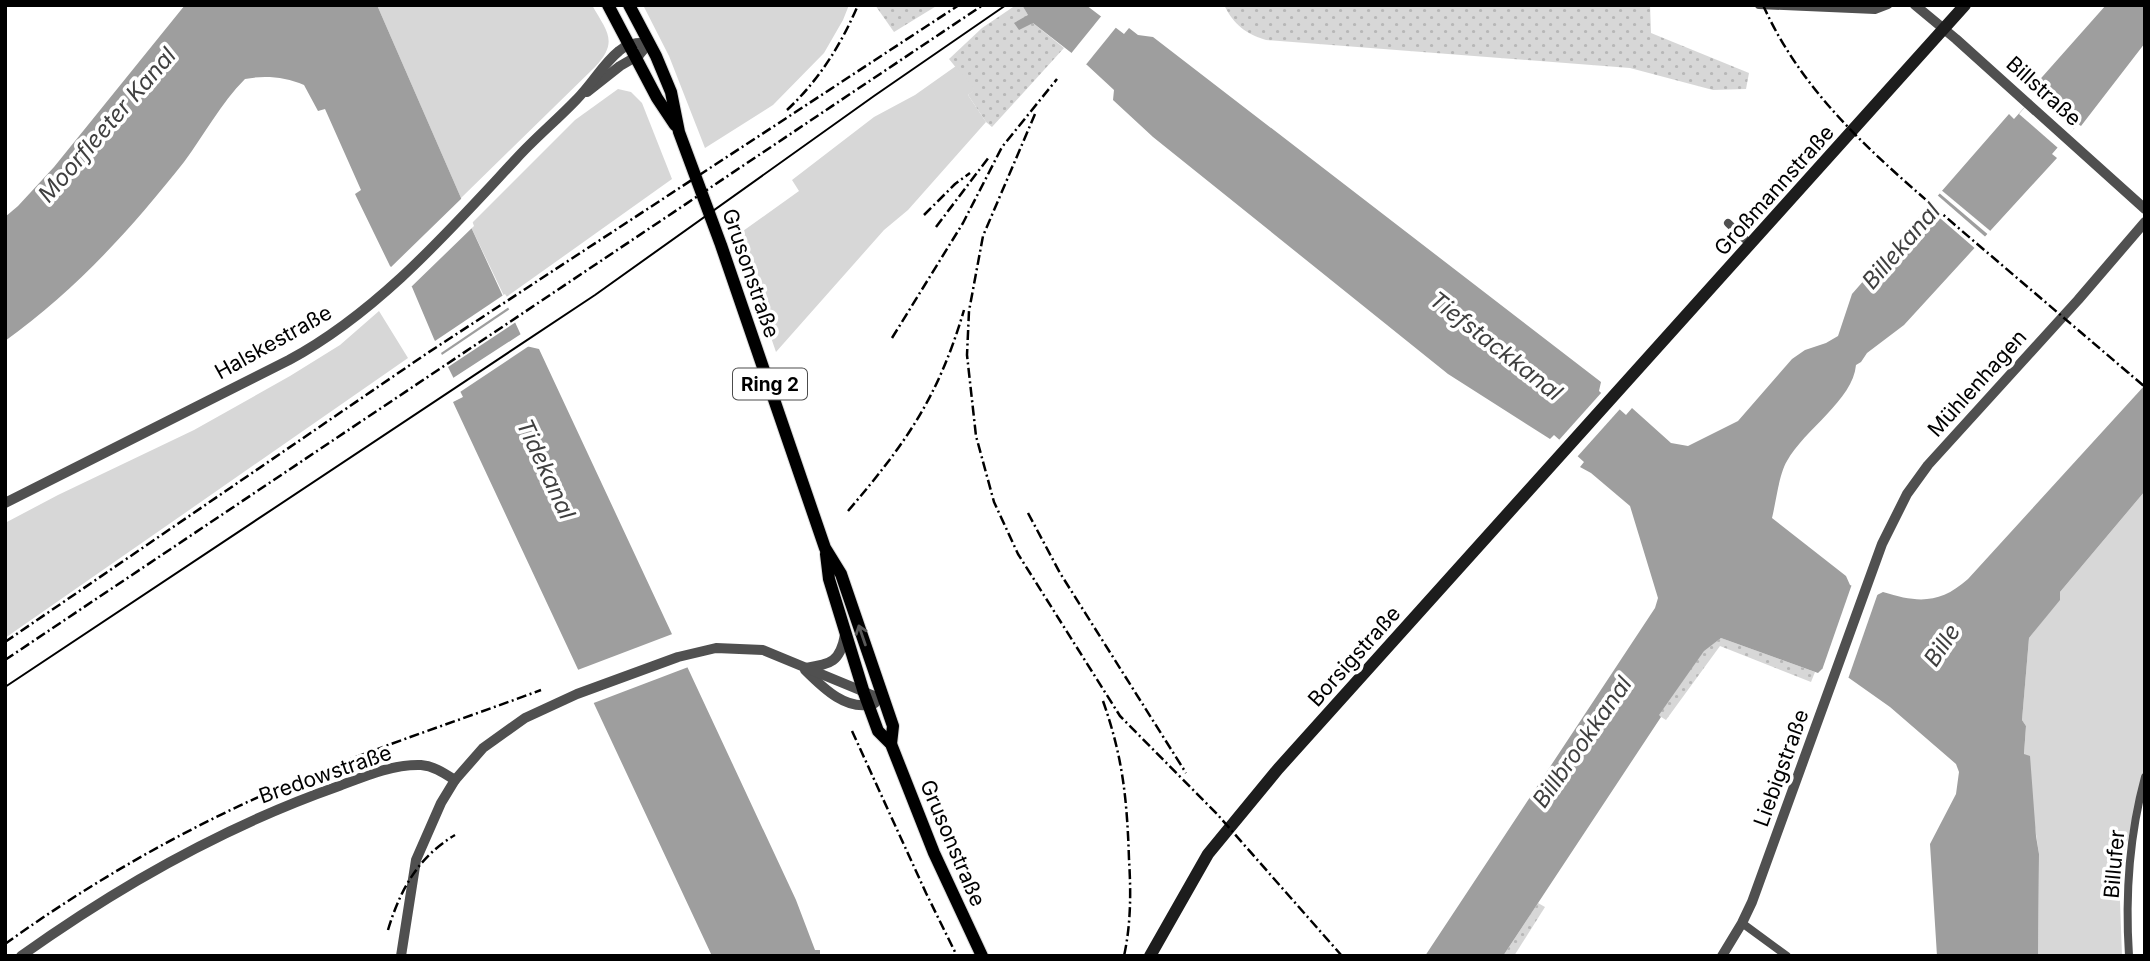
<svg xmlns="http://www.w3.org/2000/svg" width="2150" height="961" viewBox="0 0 2150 961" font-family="Inter,sans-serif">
<defs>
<pattern id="grass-dots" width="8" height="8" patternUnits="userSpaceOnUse" patternTransform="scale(1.75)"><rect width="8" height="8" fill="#d7d7d7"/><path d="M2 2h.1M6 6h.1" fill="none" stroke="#b7b7b7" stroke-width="1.8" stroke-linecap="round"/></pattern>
</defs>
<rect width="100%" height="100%" fill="#fff"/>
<!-- grass -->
<g fill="url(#grass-dots)">
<path d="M875,5H938L894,32Z"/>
<path d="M1016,5H1022L1033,23L1064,48L992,127L986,122L968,95L974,90L949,59L982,28Z"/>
<path d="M1224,5H1650L1651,33L1749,73L1746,89L1713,90L1630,68L1266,40C1246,34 1234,25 1224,5Z"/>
<path d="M1721,638L1815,672L1811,682L1720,646L1666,720L1658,715L1704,650Z"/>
<path d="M1538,903L1545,907L1514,956H1503Z"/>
</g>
<!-- garden -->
<g fill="#d7d7d7">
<path d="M377,5H592C607,32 619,41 595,67L461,198Z"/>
<path d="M643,5H849L843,20L824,53L773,105L705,148L669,56Z"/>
<path d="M956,66L975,90L968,95L986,122L908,210L884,230L776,352L736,236L799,191L792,180L874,117L915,95Z"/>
<path d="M618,89L631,92L642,103L672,179L505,298L470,225L575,120Z"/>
<path d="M379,311L408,358L5,638V523L58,495L194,430L290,376L340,345Z"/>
<path d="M2145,491V772L2119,874L2122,956H2038L2039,854L2024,755L2026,726L2022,720L2029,638L2059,600L2060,592Z"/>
</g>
<!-- water -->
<g fill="#9e9e9e">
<path d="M185,5H377L461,198L470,225L526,346L539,349L796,900L815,950H820V956H712L453,402L463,397L434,339L412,287L390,266L355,194L361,190L325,109L318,111L304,85C285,77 265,75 245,79C221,103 204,135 184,162C131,229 75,291 5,341V217L18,206L54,167Z"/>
<path d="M1022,5H1086L1124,34L1129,28L1138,35L1153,37L1601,382L1599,391L1626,415L1632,408L1671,443L1688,446L1738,421L1792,359L1805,350L1826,343L1838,336L1852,294L2009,114L2014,119L2040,90L2035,85L2106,5H2145V43L2081,126L2078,124L2052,154L2057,158L1904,325L1867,353L1861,362L1856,365C1853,400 1804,430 1787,461C1779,474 1776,502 1772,518L1846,576L1850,585L1877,595L1883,592C1918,603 1940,604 1968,579L2145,385V491L2060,592V600L2029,638L2022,720L2026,726L2024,754L2030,756L2036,836L2039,854L2038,956H1937L1930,844L1956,794L1959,772L1956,764L1890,707L1849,678L1822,669L1818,673L1721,638L1704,651L1659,715L1661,717L1503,956H1425L1655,608L1658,598L1630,506L1591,473L1580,467L1584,462L1554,435L1550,439L1448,374L1153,137L1113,100L1114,90L1087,65L1033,23L1019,30L1014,23L1028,15Z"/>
</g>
<!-- pier -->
<g fill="#fff">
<path d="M1103,14L1118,25L1084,67L1069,56Z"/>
<path d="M2035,95L2074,129L2058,148L2019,114Z"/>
<path d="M1940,189L1994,234L1991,237L1938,192Z"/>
<path d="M1936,194L1989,240L1978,251L1926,206Z"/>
<path d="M463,197L474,226L409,289L404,284L405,282H401L388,270Z"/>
<path d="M505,294L512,305L438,355L432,343Z"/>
<path d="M513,307L519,320L445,369L439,357Z"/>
<path d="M524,332L529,343L532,344L457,394L450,380Z"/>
<path d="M1602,392L1620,409L1577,457L1559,440Z"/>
<path d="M1852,584L1878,593L1848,679L1822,670Z"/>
<path d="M675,633L691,666L591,704L575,671Z"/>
</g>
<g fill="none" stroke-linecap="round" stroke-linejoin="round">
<!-- primary casing -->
<g stroke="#dbdbdb" stroke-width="14">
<g id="primary">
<path d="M608,5L657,98L675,125"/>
<path d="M629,5L656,56L671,92L679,132L721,245L825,548L841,574L893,726L891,744"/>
<path d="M826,554L829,579L864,693L878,731L891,744L934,853L982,956"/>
</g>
</g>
<!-- minor -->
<g stroke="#505050" stroke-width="8">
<path d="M1759,5L1875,10L1888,5"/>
<path d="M1728,223L1751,245"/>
<path d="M1742,923L1787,956"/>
<path d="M2129,956C2125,895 2129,836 2145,777"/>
</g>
<!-- tertiary -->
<g stroke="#505050" stroke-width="10">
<path d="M1915,5L1956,39L2145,209"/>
<path d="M587,92L620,66L639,55L649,43"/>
<path d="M5,503L289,360C378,312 448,232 516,159C535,138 557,120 577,99C592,84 603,64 619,51C628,43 638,42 649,43"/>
<path d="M806,668C831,664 840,662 845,635"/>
<path d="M805,670C823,688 848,713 875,703"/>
<path d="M21,956C119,886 225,826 339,786C365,776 393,764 421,765C434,766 444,773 455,780"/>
<path d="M401,956L416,860L441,803L455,780L483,748L525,718L577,694L678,657L716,648L763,650L884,700"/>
<path d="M1722,956L1742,923L1752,902L1882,544L1907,494L1928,465L2078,300L2145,222"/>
</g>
<!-- secondary -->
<path stroke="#1d1d1d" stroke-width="12" d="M1150,956L1208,854L1278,769L1965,5"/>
<!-- primary -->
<use href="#primary" stroke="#000" stroke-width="12"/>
<!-- tram -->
<path stroke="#000" stroke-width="2" d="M5,687L595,295L874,96L1006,5"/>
<!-- rail -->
<g stroke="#000" stroke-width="2.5" stroke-dasharray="10 3.5 2 3.5" stroke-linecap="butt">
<path d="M1763,5C1806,101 1885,164 1962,231C2023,283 2084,335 2145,387"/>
<path d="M787,110C819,80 841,45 858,5"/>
<path d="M1035,114L983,236L969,311L967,355L976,436L994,502L1018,554L1120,716L1217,814L1342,956"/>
<path d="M924,215L955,184L970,173"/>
<path d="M936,227L989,157"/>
<path d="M892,338L963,223L1002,147L1057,79"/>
<path d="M848,511C906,443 938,398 964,310"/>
<path d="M1028,513L1060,573L1186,773"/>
<path d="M5,642L426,354L959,5"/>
<path d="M5,660L983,5"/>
<path d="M1103,701C1123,758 1127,799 1129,859C1131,892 1131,924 1124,956"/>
<path d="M852,731L926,893L957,956"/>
<path d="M388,930C400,890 418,857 455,835"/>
<path d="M5,944C98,877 200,820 307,776C384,745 463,719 541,690"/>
</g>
</g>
<!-- one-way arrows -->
<defs><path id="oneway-shaft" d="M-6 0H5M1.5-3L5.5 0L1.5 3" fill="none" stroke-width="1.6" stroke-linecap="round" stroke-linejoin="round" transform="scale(1.75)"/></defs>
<use stroke="#595959" href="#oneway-shaft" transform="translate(862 635) rotate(-109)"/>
<g text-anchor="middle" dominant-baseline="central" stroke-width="7" stroke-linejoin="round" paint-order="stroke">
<!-- shield labels -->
<rect fill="#fff" stroke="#4c4c4c" stroke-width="2" x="733" y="368.5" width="74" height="31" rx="5"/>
<g font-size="19" font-weight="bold" fill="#000">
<text x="770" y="384">Ring 2</text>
</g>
<!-- street labels -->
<g font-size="21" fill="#000" stroke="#fff">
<text transform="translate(2044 91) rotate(42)">Billstraße</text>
<text transform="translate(1774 190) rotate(-48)">Großmannstraße</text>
<text transform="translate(751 273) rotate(71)">Grusonstraße</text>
<text transform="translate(273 342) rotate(-29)">Halskestraße</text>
<text transform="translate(1977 383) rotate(-48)">Mühlenhagen</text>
<text transform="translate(1354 656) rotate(-48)">Borsigstraße</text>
<text transform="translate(1781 768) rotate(-70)">Liebigstraße</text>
<text transform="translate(325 774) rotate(-19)">Bredowstraße</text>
<text transform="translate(953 843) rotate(67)">Grusonstraße</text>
<text transform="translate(2114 864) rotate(-85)">Billufer</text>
</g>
<!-- water labels -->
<g font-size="23" font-style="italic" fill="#3f3f3f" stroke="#fff">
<text transform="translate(107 125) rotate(-49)">Moorfleeter Kanal</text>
<text transform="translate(1901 246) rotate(-49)">Billekanal</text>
<text transform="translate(1496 346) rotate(38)">Tiefstackkanal</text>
<text transform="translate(546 469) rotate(65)">Tidekanal</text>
<text transform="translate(1942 645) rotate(-56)">Bille</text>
<text transform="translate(1582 742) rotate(-55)">Billbrookkanal</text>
</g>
</g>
<!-- border -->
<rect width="2150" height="961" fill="none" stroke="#000000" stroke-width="14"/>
</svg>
